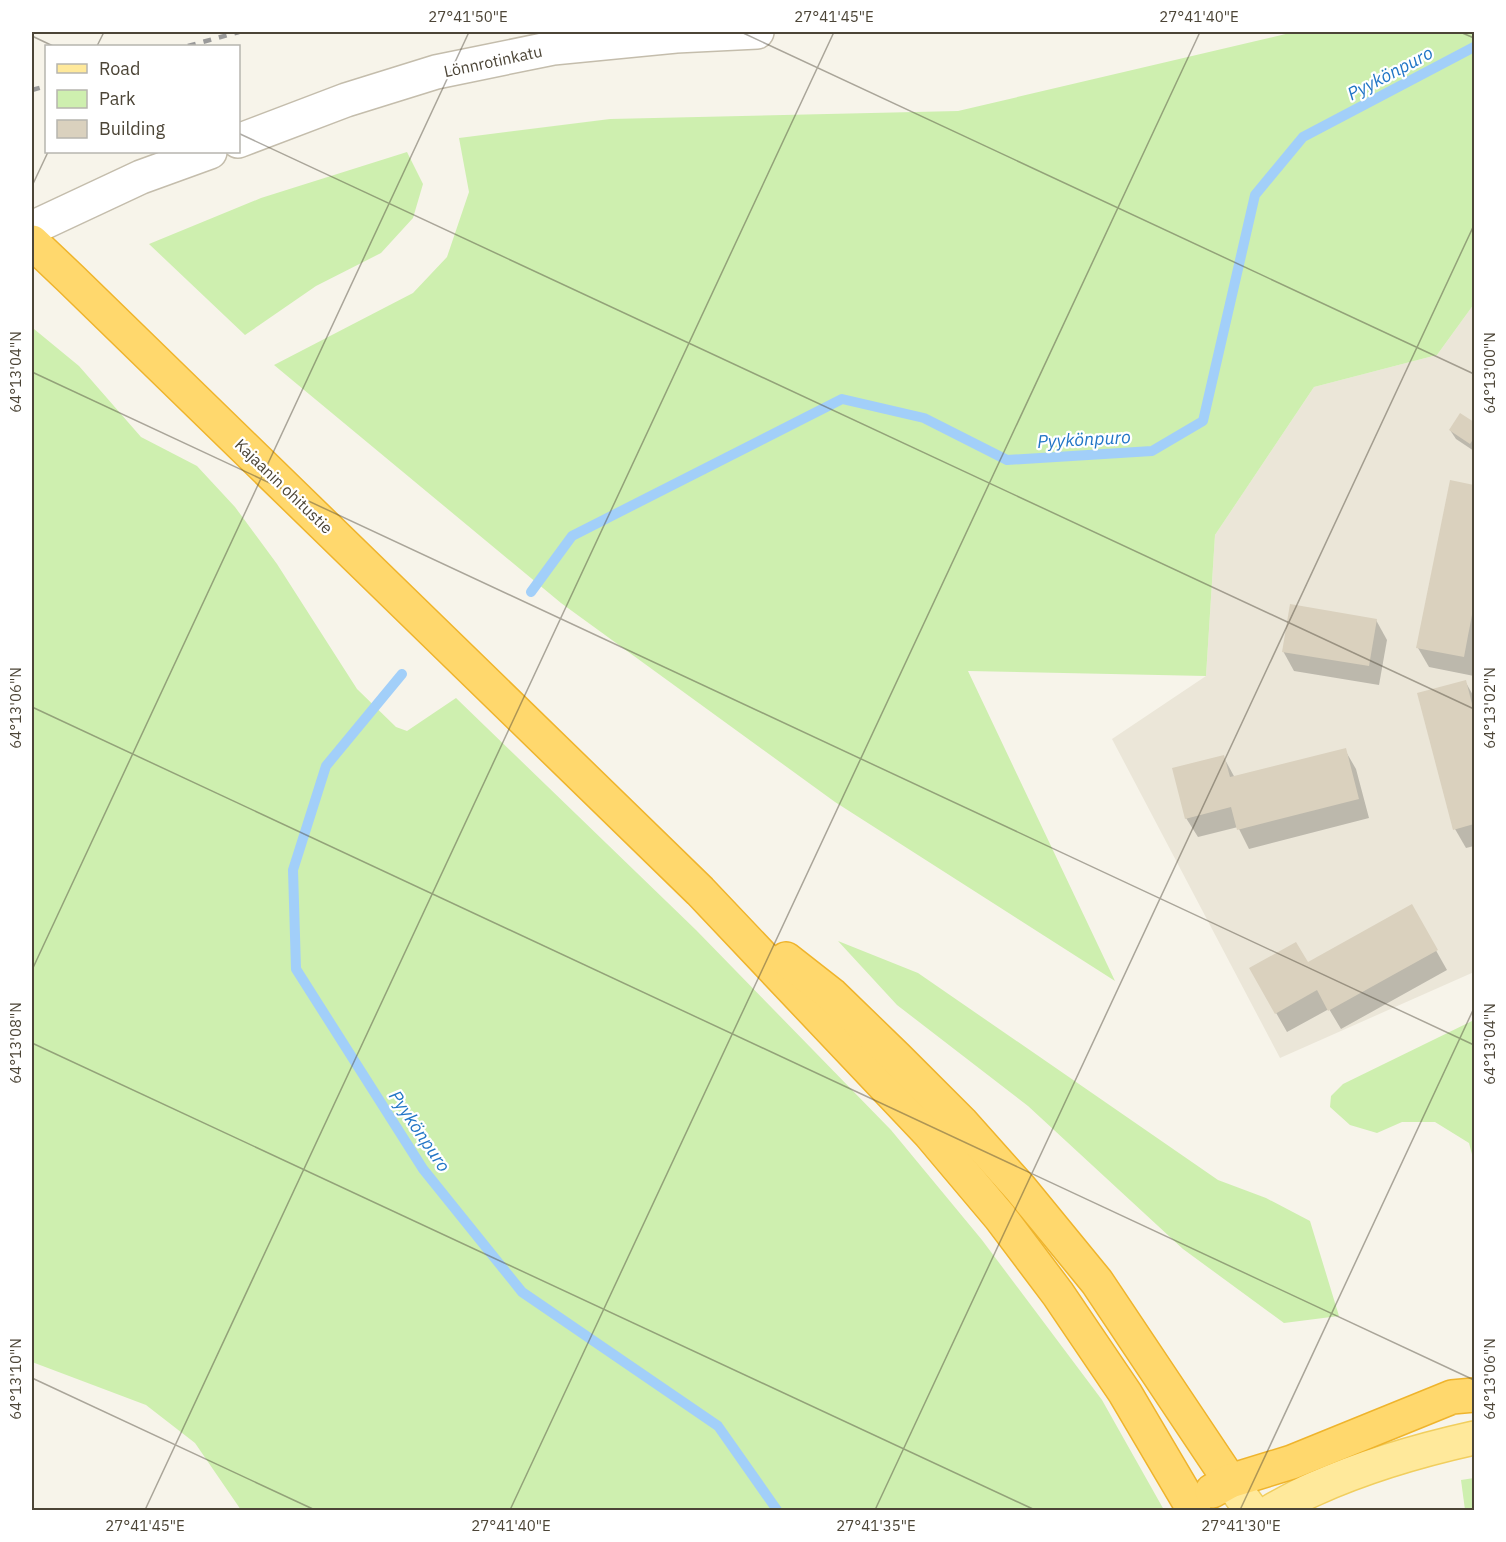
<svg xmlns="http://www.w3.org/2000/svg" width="1506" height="1542" viewBox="0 0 1506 1542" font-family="'IBM Plex Sans',sans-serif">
<rect width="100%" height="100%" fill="#f7f4ea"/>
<!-- residential -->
<path fill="#ebe6d8" d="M1474,304V972L1280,1058L1112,739L1206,676L1215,535L1314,387L1437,355Z"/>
<!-- green -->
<g fill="#ceefaf">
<path d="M1294,32H1474V304L1437,355L1314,387L1215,535L1206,676L968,671L1115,981L835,802L561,603L274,365L413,293L447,257L469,192L459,138L610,119L958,111Z"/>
<path d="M407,152L423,184L413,218L381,253L316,286L245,335L149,244L261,198Z"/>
<path d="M32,328L34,329L79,366L141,437L197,466L235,507L277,564L357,689L396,727L407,731L456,698L696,930L891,1130L982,1240L1102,1400L1164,1510H241L195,1443L146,1405L32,1362Z"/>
<path d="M838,941L918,973L1218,1180L1266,1198L1310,1221L1339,1316L1284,1323L1183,1249L1028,1106L897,1005Z"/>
<path d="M1474,1020V1162L1469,1143L1435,1122H1402L1377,1133L1350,1125L1330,1107L1331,1096L1343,1084Z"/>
<path d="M1474,1478V1510H1465L1461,1480Z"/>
</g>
<!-- shadow -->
<g fill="#0003">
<path d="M1460,415L1474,424V451L1456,439L1450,430Z"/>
<path d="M1451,482L1474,487V676L1429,667L1418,648Z"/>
<path d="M1376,620L1387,640L1379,685L1294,671L1283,651Z"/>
<path d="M1465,681L1474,697V846L1466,848L1455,829Z"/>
<path d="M1345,750L1356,769L1369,818L1249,849L1238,827L1198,837L1186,818L1223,756L1235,778Z"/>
<path d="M1411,906L1447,970L1341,1029L1329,1009L1287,1032L1251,969L1307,964Z"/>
</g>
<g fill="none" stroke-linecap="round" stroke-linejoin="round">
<!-- stream -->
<g stroke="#a2cff9" stroke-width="10">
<path d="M531,592L572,536L842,399L924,418L1007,460L1152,451L1203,421L1255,195L1303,137L1474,47"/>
<path d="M402,674L326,766L293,870L296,969L423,1169L522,1292L718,1426L777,1510"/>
</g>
</g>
<!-- building -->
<g fill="#dad1be">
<path d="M1460,413L1474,422V438L1470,444L1449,430Z"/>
<path d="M1450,480L1474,485V604L1464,657L1416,648Z"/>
<path d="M1290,604L1377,619L1369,666L1282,652Z"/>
<path d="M1466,680L1474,712V824L1453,830L1417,693Z"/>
<path d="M1346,748L1359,799L1237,830L1231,807L1185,819L1172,768L1224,755L1230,777Z"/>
<path d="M1412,904L1438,950L1328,1011L1317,990L1275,1014L1249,968L1296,942L1308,962Z"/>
</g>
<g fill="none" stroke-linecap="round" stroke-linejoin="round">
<!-- minor casing -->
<g stroke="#c4bdac" stroke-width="36">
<g id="minor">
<path d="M238,141L346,100L436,72L553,48L676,36L757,32"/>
<path d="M32,228L141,177L210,152"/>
</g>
</g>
<!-- major casing -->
<g stroke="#f1ce5e" stroke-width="36">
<g id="major">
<path d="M1230,1481L1251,1510"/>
<path d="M1273,1510C1286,1503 1300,1495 1314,1489C1365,1466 1420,1450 1474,1438"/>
</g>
</g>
<!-- highway casing -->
<g stroke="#efb42c" stroke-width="36">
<g id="highway">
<path d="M32,242L71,279L700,891L930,1134L1000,1217L1058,1294L1125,1393L1194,1510"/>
<path d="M786,959L832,995L897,1058L962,1123L1020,1188L1097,1282L1230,1481"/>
<path d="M1212,1491L1230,1481L1292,1462L1452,1397L1474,1395"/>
</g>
</g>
<!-- minor -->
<use href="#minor" stroke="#fff" stroke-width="33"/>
<!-- major -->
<use href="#major" stroke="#ffe99b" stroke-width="33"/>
<!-- highway -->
<use href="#highway" stroke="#ffd86d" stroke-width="33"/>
<!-- rail -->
<g stroke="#9a9a9a" stroke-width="4.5" stroke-dasharray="8 8" stroke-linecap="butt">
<path d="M188,46L239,32"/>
<path d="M32,90L46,86"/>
</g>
</g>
<!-- ticks -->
<path fill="none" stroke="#4c4537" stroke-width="1.5" stroke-opacity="0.45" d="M741,32L1474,374M1460,32L1474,38M32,36L53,46M97,46L104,32M238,133L1474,709M32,186L48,152M32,372L1474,1045M32,707L1474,1380M32,970L469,32M32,1043L1035,1510M32,1378L315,1510M145,1510L834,32M510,1510L1200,32M875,1510L1474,225M1240,1510L1474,1008"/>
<g text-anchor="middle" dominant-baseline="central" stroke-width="4.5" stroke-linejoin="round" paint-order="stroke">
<!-- street labels -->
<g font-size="16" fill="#4c4537" stroke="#fff">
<text transform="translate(493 61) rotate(-12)">Lönnrotinkatu</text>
<text transform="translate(284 486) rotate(44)">Kajaanin ohitustie</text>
</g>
<!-- water labels -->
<g font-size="18" font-style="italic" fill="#2276c6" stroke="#fff">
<text transform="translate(1390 73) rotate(-28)">Pyykönpuro</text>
<text transform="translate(1084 439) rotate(-3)">Pyykönpuro</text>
<text transform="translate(420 1131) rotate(56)">Pyykönpuro</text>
</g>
</g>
<!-- border -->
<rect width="1506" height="1542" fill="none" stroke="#ffffff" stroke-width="66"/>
<!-- legend -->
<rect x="45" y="45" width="195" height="108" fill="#ffffff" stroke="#b7b5af" stroke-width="1.5"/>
<rect x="57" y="64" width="30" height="9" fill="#ffe99b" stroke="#b7b5af" stroke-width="1.5"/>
<text x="99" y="75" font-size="18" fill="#4c4537">Road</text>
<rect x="57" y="90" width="30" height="18" fill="#ceefaf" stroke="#b7b5af" stroke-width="1.5"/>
<text x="99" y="105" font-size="18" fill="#4c4537">Park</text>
<rect x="57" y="120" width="30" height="18" fill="#dad1be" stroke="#b7b5af" stroke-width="1.5"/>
<text x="99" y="135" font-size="18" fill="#4c4537">Building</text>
<rect x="33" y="33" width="1440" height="1476" fill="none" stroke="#4c4537" stroke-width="2"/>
<g font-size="15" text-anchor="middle" fill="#4c4537">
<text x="468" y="22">27°41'50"E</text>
<text x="834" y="22">27°41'45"E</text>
<text x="1199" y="22">27°41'40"E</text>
<text transform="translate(16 372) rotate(-90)" y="5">64°13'04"N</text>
<text transform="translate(1490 373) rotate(-90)" y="5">64°13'00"N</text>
<text transform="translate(16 708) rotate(-90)" y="5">64°13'06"N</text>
<text transform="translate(1490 708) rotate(-90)" y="5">64°13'02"N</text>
<text transform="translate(16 1043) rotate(-90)" y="5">64°13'08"N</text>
<text transform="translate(1490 1044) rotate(-90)" y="5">64°13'04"N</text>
<text transform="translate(16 1379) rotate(-90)" y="5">64°13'10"N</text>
<text transform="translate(1490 1379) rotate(-90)" y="5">64°13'06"N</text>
<text x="145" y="1531">27°41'45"E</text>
<text x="511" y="1531">27°41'40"E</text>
<text x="876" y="1531">27°41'35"E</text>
<text x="1241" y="1531">27°41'30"E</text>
</g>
</svg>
